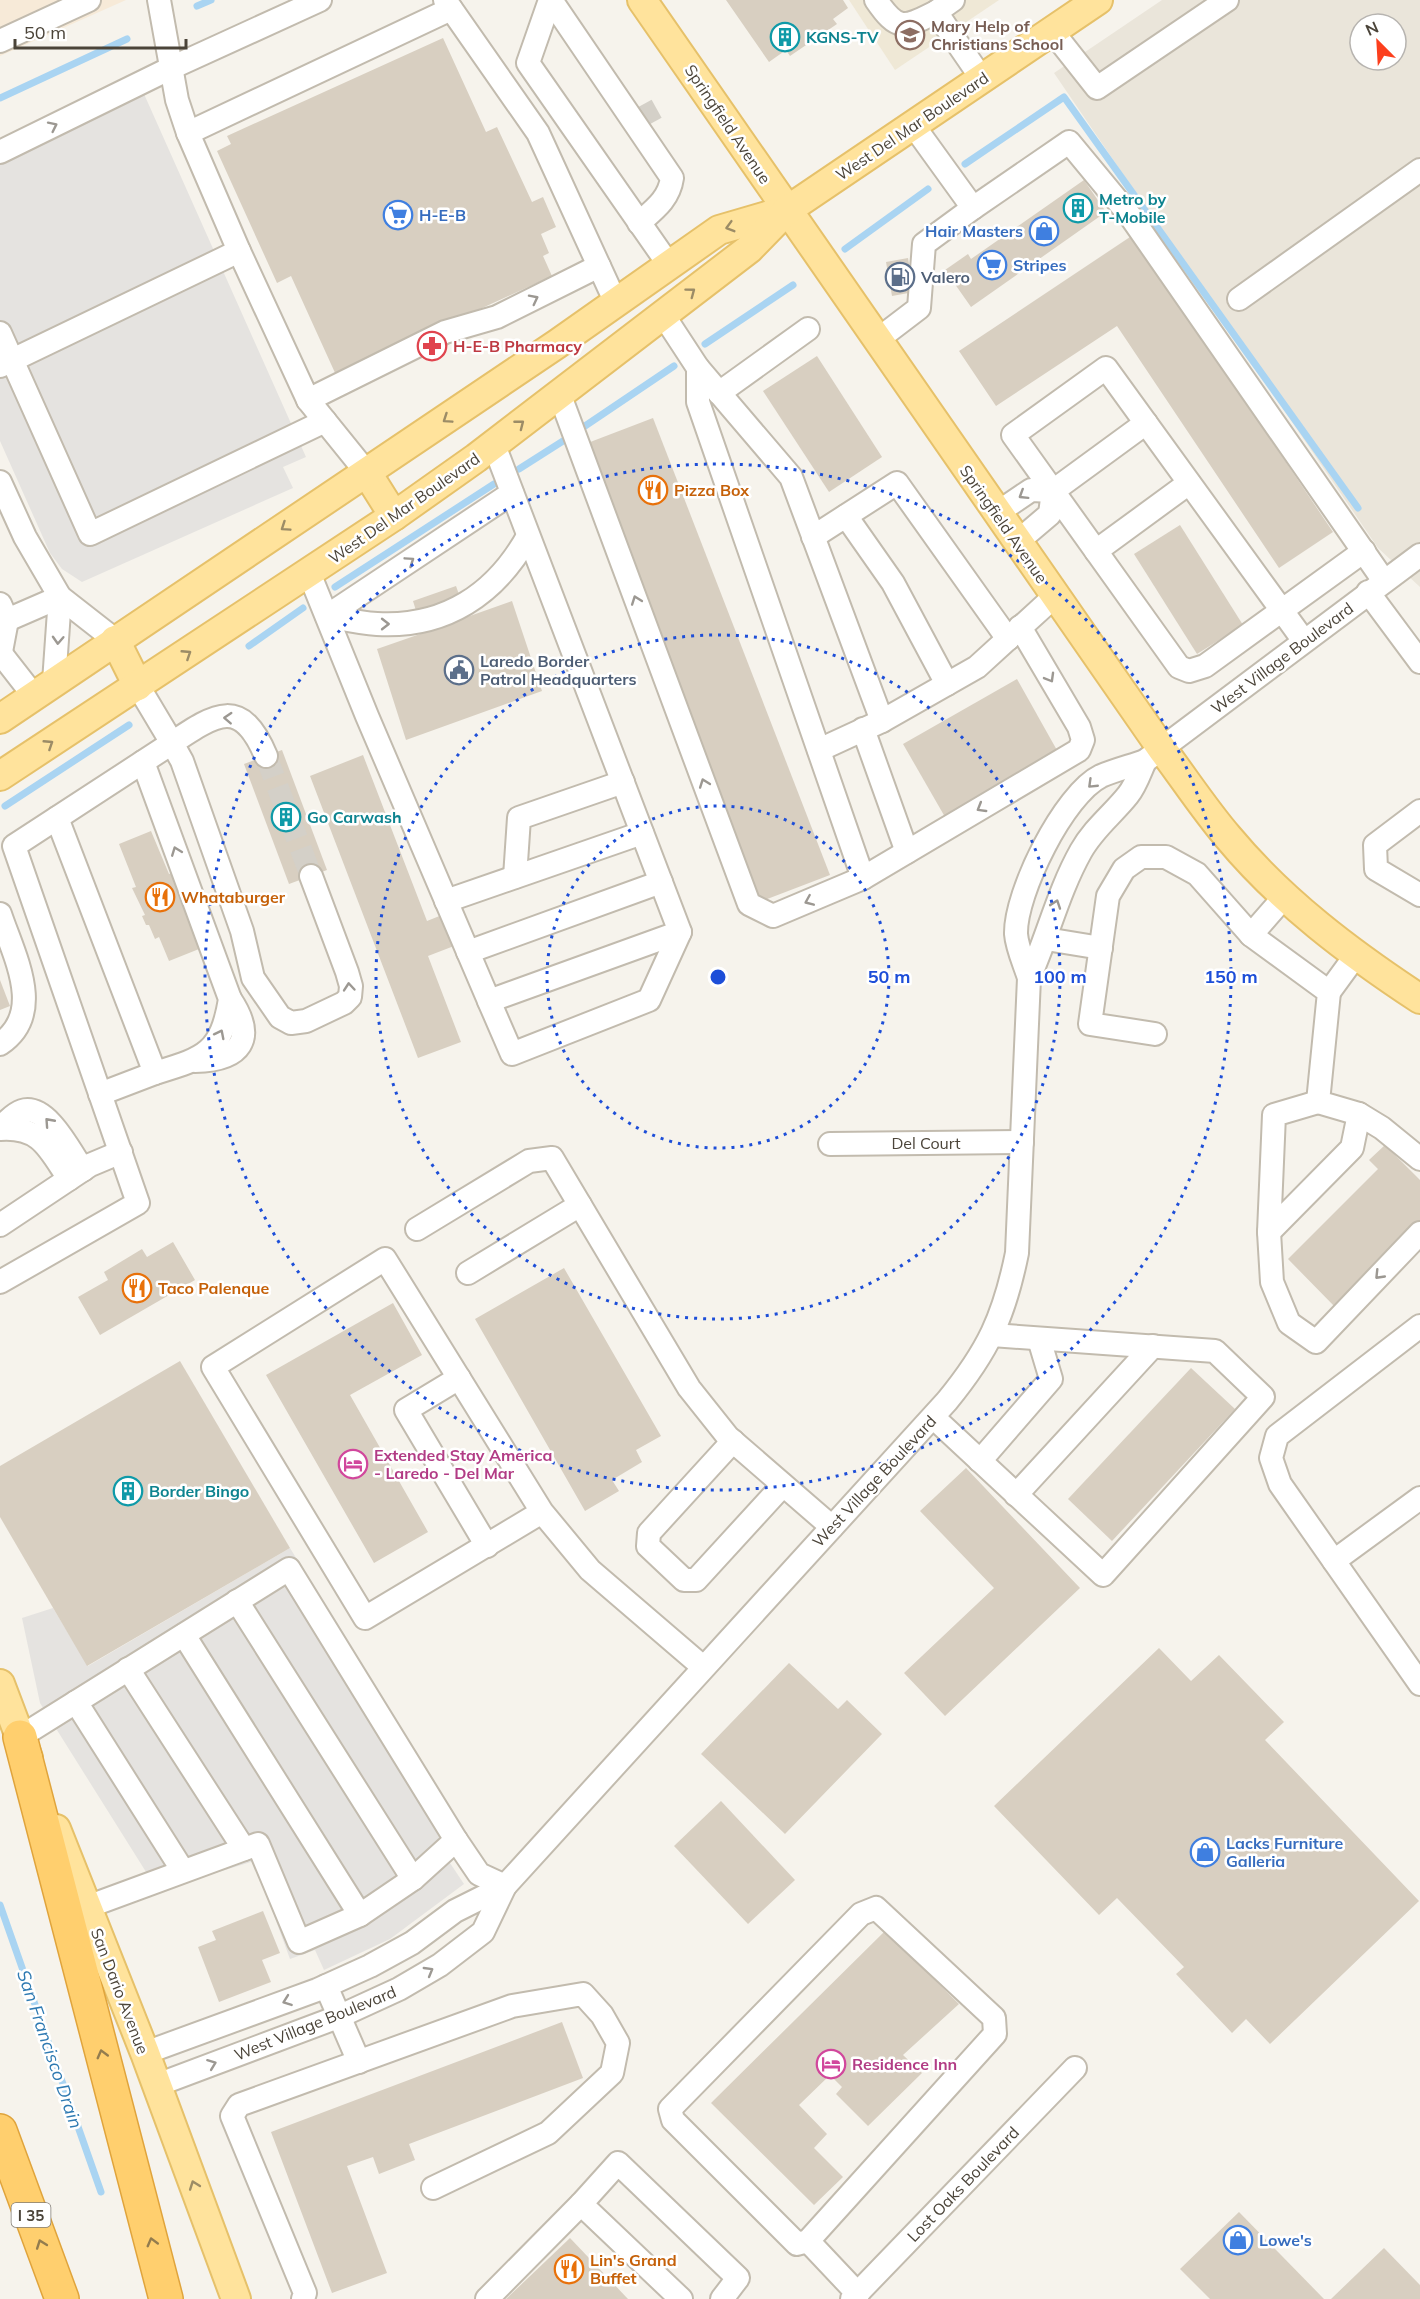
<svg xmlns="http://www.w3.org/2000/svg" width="1420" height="2299" viewBox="0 0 1420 2299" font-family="Mulish,sans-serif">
<rect width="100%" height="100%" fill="#f6f3ec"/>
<!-- residential -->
<path fill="#eae5da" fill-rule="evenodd" d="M1162,0H1420V587L1378,548L1054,73ZM1360,24H1396V60H1360Z"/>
<!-- commercial -->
<path fill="#f7ead8" d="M0,0H126L0,56Z"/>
<!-- education -->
<path fill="#efe8d6" d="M849,0H999L895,70Z"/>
<!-- parking -->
<g fill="#e5e3e0">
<path d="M140,85L306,457L283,467L293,488L82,582L62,569L50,553L0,441V149Z"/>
<path d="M290,1548L472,1847L448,1860L464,1884L390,1939L324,1970L315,1950L290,1959L254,1861L158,1891L40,1703L22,1618L53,1608L88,1666Z"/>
</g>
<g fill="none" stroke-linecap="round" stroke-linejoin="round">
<!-- stream -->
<g stroke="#a9d4f2" stroke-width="7">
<path d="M197,6L211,0"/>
<path d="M0,98L127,39"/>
<path d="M965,164L1064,97L1358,508"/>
<path d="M845,249L928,189"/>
<path d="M705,344L793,285"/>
<path d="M585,426L674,366"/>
<path d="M519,469L563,441"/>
<path d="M335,587L494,484"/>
<path d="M249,646L303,608"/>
<path d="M5,806L129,725"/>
<path d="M0,1905L101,2192"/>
</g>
</g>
<!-- building -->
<g fill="#d8cfc1">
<path d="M726,0H843L848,8L833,19L837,24L790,56L786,50L769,62Z"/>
<path d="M443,38L486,132L497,127L532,202L543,197L556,227L541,234L549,253L543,256L552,276L336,375L291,276L277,283L217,151L231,144L227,136Z"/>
<path d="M1084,180L1106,212L971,307L945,270L968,254L971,259Z"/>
<path d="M1133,235L1333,532L1279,568L1117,326L996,406L959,351Z"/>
<path d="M908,258L914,292L892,296L886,262Z"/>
<path d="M817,356L882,457L829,492L763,391Z"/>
<path d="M653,418L830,875L754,904L585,444Z"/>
<path d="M1180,525L1243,625L1197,654L1134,554Z"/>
<path d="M456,586L467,617L512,601L542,691L406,740L377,649L423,633L413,601Z"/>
<path d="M1017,679L1058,752L945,817L903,744Z"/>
<path d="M282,750L327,870L289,884L244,764Z"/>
<path d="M363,755L427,921L442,915L454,946L428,956L461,1042L418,1058L310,776Z"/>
<path d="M151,831L169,874L174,872L194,924L190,926L199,949L169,961L159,937L155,939L149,925H146L142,916L145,915L132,888L136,887L119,844Z"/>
<path d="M0,980L10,1006L0,1010Z"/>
<path d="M1385,1145L1420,1180V1225L1336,1308L1288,1259L1378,1169L1369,1160Z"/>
<path d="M173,1242L195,1280L100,1335L78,1297L108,1280L104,1272L142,1249L147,1257Z"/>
<path d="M564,1268L661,1436L636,1450L642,1462L612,1480L619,1491L585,1511L475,1319Z"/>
<path d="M393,1303L422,1355L350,1395L428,1532L374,1563L266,1375Z"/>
<path d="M180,1361L290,1548L87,1666L0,1517V1466Z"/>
<path d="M1191,1368L1235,1409L1112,1541L1068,1499Z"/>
<path d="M966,1468L1080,1588L945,1716L904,1673L994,1588L920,1511Z"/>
<path d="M1159,1648L1191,1681L1219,1655L1284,1722L1265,1740L1419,1901L1270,2044L1246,2019L1232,2033L1176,1974L1184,1967L1117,1898L1099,1915L994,1806Z"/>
<path d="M789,1663L838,1709L847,1700L882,1734L785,1834L701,1754Z"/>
<path d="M721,1801L795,1880L748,1924L674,1846Z"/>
<path d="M263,1911L280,1953L262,1960L271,1982L219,2002L198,1947L216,1940L212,1931Z"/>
<path d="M885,1931L959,2004L903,2055L922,2073L868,2126L836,2094L842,2087L830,2075L799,2105L827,2134L814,2148L843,2177L814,2205L711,2103Z"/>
<path d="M562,2022L583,2078L409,2144L415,2160L379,2174L373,2157L347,2166L387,2273L332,2293L271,2132Z"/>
<path d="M1239,2212L1324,2299H1210L1180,2269Z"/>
<path d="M570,2238L628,2299H506Z"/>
<path d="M1384,2248L1420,2285V2299H1331Z"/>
</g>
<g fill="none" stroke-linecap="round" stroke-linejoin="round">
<!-- minor-tunnel -->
<g stroke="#d4d0c8" stroke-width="22" stroke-dasharray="22 11" stroke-linecap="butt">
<path d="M642,105L652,123"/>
<path d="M266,756L311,876"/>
</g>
<!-- minor casing -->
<g stroke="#c2bbae" stroke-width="26">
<g id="minor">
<path d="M159,0L177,100L188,133L239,251L308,400L367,473"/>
<path d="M445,0L538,133L616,303"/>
<path d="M550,0L528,63L669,265"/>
<path d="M551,0L672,178C669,199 655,209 639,223"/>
<path d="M876,0C898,32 904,28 936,12"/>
<path d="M953,0L936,12L982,79"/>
<path d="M1052,31L1097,88L1227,0"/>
<path d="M0,41L89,0"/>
<path d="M913,125L973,208L1069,142L1131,217L1384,581"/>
<path d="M188,133L451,9"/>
<path d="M0,152L171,68L320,0"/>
<path d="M1239,299L1420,170"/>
<path d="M662,313L698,368V402L863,878"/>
<path d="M0,333L90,534L325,421"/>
<path d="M877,340L919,308L924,244L973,208"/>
<path d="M0,366L239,251"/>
<path d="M698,368L791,477L882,721"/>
<path d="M559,393L749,904L773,916L863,878L1079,750L1083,740L1079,727L1020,627"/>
<path d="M719,393L808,329"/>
<path d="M308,400L445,332L497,317L599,266"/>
<path d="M0,482L25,537L60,597L115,640"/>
<path d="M997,513L1031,490L1053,491L1146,423"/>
<path d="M846,516L893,583L947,684"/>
<path d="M813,537L897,483L1008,639"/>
<path d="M1017,542L1050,514L1053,491"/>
<path d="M1096,551L1189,483"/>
<path d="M309,573L367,716L489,1001L680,932L494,445"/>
<path d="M1368,592L1420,662"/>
<path d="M0,604L7,620L0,657"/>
<path d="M327,616C343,619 360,623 377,624C445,628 496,594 528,536"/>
<path d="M327,616L512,493"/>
<path d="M7,620L60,597"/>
<path d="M1304,641C1238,550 1172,459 1106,368L1013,435L1179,667L1189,671L1205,666L1364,551"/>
<path d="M2,655L34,696"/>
<path d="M54,682L60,597"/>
<path d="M863,729L907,852"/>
<path d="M819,750L882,721L977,667L1055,596"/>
<path d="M266,756C241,697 217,713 172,743L182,761L242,931L253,978L280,1017L291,1023L306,1021L344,1003L350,997L351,986L347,972L311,876"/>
<path d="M143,762L230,999C221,1054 204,1058 155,1073"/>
<path d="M1420,811L1375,845L1376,869L1420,895"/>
<path d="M57,818L155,1073L100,1094"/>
<path d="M515,877L519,818L623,782"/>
<path d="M1285,896L1251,935L1329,992L1318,1102L1359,1114L1382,1128L1420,1159"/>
<path d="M446,901L642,833"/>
<path d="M0,914C14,956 46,1013 0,1044"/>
<path d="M1046,939L1101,948"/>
<path d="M468,952L661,882"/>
<path d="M1029,978C1048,936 1058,892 1081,851C1094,828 1113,814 1128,795C1136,785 1140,772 1145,761"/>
<path d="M1329,992L1356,955"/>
<path d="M489,1001L512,1054L649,1000L680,932"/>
<path d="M1155,1034L1090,1024L1108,896L1124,869L1141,857H1166L1197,874L1251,935"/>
<path d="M195,1061C241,1060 257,1039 230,999"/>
<path d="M1318,1102L1274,1115L1269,1232L1352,1148L1359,1114"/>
<path d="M0,1128C7,1122 13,1114 22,1111C47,1103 71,1153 83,1170"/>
<path d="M0,1129C41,1126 49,1149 69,1179"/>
<path d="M830,1144L1022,1142"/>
<path d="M0,1225L90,1165L121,1152"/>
<path d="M417,1229L529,1161L552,1158L689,1388L728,1437L832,1527"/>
<path d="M1269,1232L1272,1282L1289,1323L1316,1342L1420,1233"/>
<path d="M468,1273L580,1205"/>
<path d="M0,1282L138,1203L14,846L172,743L138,686"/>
<path d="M1420,1326L1277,1436L1271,1458L1280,1484L1420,1684"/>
<path d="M459,1378L406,1410L487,1546"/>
<path d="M933,1417L1103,1575L1263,1397L1215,1351L992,1335"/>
<path d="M733,1441L649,1533L648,1546L684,1580H696L783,1485"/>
<path d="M980,1461L1051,1379L1039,1339"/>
<path d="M1016,1495L1153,1346"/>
<path d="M542,1512L385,1259L213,1367L365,1618L542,1512L590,1570L703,1667"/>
<path d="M1334,1561L1420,1498"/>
<path d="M237,1601L413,1879"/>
<path d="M184,1635L360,1915"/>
<path d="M128,1669L244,1849"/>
<path d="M76,1702L183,1871"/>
<path d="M20,1737L289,1569L456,1840L413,1879L360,1915L299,1942L258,1844L87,1907"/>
<path d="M456,1840L479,1874L505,1886"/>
<path d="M326,1986L359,2062"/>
<path d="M145,2053L317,1990L370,1966L412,1943L455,1911L505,1886"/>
<path d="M157,2085L338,2017L399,1989L440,1965L483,1932L505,1886L947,1401C988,1351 1004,1317 1017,1253L1029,978C1025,965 1017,948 1016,934C1015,893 1064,794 1101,776C1115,770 1131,766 1145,761L1420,555"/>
<path d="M581,2204L618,2163L738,2278L722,2299"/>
<path d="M808,2241L995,2034L994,2018L876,1908L861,1914L670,2109L673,2120L797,2244L808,2241L858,2294"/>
<path d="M303,2299L305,2293L232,2116L239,2105L512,2006L583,1994L602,2015L618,2043L612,2073L548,2133L433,2188"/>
<path d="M487,2299L581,2204L681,2299"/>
<path d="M852,2299L1075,2068"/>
</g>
</g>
<!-- major casing -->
<g stroke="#e6c16a" stroke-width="32">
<g id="major">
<path d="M642,0L1162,749C1184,778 1204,809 1228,837C1282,902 1350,953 1420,999"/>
<path d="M367,473L394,516"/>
<path d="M115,640L138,686"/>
<path d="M0,719L557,344L719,230L784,211"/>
<path d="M0,776L394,516L476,458L749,249L786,211L1098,0"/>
<path d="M0,1684L28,1758"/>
<path d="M56,1829L145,2053L236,2299"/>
</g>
</g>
<!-- highway casing -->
<g stroke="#e0a43c" stroke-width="36">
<g id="highway">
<path d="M20,1737L166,2299"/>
<path d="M0,2131L62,2299"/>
</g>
</g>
<!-- minor -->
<use href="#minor" stroke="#fff" stroke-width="22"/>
<!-- major -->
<use href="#major" stroke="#ffe39c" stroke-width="28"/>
<!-- highway -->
<use href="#highway" stroke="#ffcf6e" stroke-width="33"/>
</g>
<!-- one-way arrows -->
<defs><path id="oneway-chevron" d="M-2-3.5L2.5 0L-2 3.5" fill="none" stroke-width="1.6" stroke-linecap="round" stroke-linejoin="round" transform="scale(1.5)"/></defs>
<g stroke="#9c9892">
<use href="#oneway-chevron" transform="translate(53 126) rotate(-26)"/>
<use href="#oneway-chevron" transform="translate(534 299) rotate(-27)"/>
<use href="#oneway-chevron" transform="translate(1023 495) rotate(148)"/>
<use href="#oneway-chevron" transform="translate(410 561) rotate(-34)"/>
<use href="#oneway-chevron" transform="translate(636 600) rotate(-110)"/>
<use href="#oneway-chevron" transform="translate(385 624)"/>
<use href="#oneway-chevron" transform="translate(58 640) rotate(93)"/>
<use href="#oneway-chevron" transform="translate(1050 678) rotate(60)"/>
<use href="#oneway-chevron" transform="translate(228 718) rotate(-177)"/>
<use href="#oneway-chevron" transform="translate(704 783) rotate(-110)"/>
<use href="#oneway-chevron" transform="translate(1092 784) rotate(136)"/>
<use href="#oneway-chevron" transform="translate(981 808) rotate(149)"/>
<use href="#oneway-chevron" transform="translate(176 851) rotate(-111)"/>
<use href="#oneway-chevron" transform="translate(809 901) rotate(157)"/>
<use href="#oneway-chevron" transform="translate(1056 904) rotate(-71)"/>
<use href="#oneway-chevron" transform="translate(349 987) rotate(-95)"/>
<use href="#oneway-chevron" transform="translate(220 1034) rotate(-63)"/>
<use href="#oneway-chevron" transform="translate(49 1122) rotate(-132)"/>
<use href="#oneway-chevron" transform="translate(1379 1275) rotate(134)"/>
<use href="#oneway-chevron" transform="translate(429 1971) rotate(-30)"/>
<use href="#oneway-chevron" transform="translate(287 2001) rotate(160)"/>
<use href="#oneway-chevron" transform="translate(212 2064) rotate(-21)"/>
</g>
<g stroke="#9c8c66">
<use href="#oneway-chevron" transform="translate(730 227) rotate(164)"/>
<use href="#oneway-chevron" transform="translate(691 292) rotate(-37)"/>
<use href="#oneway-chevron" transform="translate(447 419) rotate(146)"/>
<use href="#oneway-chevron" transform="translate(520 424) rotate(-38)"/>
<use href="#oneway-chevron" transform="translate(285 527) rotate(146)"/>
<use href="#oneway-chevron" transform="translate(187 654) rotate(-33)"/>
<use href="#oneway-chevron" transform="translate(49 744) rotate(-33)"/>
<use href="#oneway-chevron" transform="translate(194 2185) rotate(-110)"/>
</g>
<g stroke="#937c4e">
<use href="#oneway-chevron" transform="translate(102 2054) rotate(-105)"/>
<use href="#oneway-chevron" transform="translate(152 2242) rotate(-105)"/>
<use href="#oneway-chevron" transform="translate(41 2244) rotate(-110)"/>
</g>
<!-- distance rings -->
<g fill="none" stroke="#1d4ed8" stroke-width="3" stroke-dasharray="3 6">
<circle cx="718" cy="977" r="171"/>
<circle cx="718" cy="977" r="342"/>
<circle cx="718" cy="977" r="513"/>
</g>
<!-- icons -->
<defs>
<g id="school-ring" transform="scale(1.5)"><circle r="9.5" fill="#fff" stroke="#8d6e63" stroke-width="1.5"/><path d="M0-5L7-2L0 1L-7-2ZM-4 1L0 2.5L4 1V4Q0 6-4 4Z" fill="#8d6e63"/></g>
<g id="building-ring" transform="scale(1.5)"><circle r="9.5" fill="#fff" stroke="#0f9aa8" stroke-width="1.5"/><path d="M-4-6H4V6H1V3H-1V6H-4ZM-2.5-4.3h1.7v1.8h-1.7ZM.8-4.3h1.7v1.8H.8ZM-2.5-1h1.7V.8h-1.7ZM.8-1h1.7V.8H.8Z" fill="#0f9aa8"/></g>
<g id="supermarket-ring" transform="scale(1.5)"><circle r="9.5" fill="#fff" stroke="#3f7fe0" stroke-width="1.5"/><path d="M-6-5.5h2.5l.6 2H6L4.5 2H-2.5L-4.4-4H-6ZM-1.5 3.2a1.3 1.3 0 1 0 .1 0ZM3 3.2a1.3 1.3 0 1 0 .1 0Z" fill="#3f7fe0"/></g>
<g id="shop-ring" transform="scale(1.5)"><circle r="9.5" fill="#fff" stroke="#3f7fe0" stroke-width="1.5"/><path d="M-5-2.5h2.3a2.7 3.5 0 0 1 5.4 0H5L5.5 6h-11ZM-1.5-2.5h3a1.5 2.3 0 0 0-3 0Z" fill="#3f7fe0"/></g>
<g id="fuel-ring" transform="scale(1.5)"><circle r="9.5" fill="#fff" stroke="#5c6f8a" stroke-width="1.5"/><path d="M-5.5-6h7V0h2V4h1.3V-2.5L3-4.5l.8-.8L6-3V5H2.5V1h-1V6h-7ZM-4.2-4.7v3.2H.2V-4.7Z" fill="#5c6f8a"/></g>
<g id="pharmacy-ring" transform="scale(1.5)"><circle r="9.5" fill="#fff" stroke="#e0444e" stroke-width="1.5"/><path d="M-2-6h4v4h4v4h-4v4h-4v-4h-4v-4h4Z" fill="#e0444e"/></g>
<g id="restaurant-ring" transform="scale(1.5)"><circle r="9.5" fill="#fff" stroke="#e8710a" stroke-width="1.5"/><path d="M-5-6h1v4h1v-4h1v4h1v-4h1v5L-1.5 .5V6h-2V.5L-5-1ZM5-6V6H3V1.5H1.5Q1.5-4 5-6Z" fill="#e8710a"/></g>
<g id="civic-ring" transform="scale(1.5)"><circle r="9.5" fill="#fff" stroke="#5c6f8a" stroke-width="1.5"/><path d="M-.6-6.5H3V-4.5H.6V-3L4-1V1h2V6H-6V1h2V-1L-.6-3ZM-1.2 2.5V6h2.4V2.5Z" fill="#5c6f8a"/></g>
<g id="hotel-ring" transform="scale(1.5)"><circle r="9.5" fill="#fff" stroke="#d1479c" stroke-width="1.5"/><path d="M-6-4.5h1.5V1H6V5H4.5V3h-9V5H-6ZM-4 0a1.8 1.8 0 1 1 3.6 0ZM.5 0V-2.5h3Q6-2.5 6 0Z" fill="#d1479c"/></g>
</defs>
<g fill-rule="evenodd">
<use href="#school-ring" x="910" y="35"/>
<use href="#building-ring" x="785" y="37"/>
<use href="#building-ring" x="1078" y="208"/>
<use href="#supermarket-ring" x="398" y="215"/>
<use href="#shop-ring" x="1044" y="231"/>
<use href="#supermarket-ring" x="992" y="265"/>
<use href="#fuel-ring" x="900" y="277"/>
<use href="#pharmacy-ring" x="432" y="346"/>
<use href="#restaurant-ring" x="653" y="490"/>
<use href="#civic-ring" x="459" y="670"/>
<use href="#building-ring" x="286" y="817"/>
<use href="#restaurant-ring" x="160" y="897"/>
<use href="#restaurant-ring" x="137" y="1288"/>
<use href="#hotel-ring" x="353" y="1464"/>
<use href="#building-ring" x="128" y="1491"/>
<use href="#shop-ring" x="1205" y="1852"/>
<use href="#hotel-ring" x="831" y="2064"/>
<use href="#shop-ring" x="1238" y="2240"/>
<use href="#restaurant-ring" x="569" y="2269"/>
</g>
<g text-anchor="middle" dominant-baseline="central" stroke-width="5" stroke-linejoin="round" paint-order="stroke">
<!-- shield labels -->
<rect fill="#fff" stroke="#817c74" stroke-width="1.5" x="11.5" y="2203" width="39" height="24" rx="4.5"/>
<g font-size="15" font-weight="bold" fill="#4b4439">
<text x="31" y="2215">I 35</text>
</g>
<!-- education labels -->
<g font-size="16" font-weight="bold" fill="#785e54" stroke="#fff" text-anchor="start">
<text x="931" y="26">Mary Help of<tspan x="931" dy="18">Christians School</tspan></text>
</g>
<!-- culture labels -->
<g font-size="16" font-weight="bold" fill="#0d838f" stroke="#fff" text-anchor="start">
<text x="806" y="37">KGNS-TV</text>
<text x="1099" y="199">Metro by<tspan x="1099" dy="18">T-Mobile</tspan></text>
<text x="307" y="817">Go Carwash</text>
<text x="149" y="1491">Border Bingo</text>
</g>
<!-- street labels -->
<g font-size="16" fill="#4b4439" stroke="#fff">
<text transform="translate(728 124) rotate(56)">Springfield Avenue</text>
<text transform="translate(912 126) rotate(-34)">West Del Mar Boulevard</text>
<text transform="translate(404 508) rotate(-35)">West Del Mar Boulevard</text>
<text transform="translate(1004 524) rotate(55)">Springfield Avenue</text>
<text transform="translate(1282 658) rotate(-37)">West Village Boulevard</text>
<text x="926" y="1143">Del Court</text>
<text transform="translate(874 1481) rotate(-47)">West Village Boulevard</text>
<text transform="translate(120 1991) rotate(69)">San Dario Avenue</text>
<text transform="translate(315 2023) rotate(-22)">West Village Boulevard</text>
<text transform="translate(963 2184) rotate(-46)">Lost Oaks Boulevard</text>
</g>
<!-- shop labels -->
<g font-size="16" font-weight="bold" fill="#366cbe" stroke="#fff" text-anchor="start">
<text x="419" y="215">H-E-B</text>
<text x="1023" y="231" text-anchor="end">Hair Masters</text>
<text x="1013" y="265">Stripes</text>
<text x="1226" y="1843">Lacks Furniture<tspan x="1226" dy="18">Galleria</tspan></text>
<text x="1259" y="2240">Lowe's</text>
</g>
<!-- service labels -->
<g font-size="16" font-weight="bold" fill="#4e5e75" stroke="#fff" text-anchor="start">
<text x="921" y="277">Valero</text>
<text x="480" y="661">Laredo Border<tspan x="480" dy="18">Patrol Headquarters</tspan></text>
</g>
<!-- health labels -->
<g font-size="16" font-weight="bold" fill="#be3a42" stroke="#fff" text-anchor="start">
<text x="453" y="346">H-E-B Pharmacy</text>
</g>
<!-- food labels -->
<g font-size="16" font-weight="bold" fill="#c56008" stroke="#fff" text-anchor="start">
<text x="674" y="490">Pizza Box</text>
<text x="181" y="897">Whataburger</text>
<text x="158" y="1288">Taco Palenque</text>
<text x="590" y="2260">Lin's Grand<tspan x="590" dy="18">Buffet</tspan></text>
</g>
<!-- hotel labels -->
<g font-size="16" font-weight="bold" fill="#b23c85" stroke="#fff" text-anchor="start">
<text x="374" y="1455">Extended Stay America<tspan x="374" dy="18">- Laredo - Del Mar</tspan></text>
<text x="852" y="2064">Residence Inn</text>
</g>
<!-- water labels -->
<g font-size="18" font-style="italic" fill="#2e7ab2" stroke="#fff">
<text transform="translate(50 2049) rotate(71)">San Francisco Drain</text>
</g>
</g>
<circle cx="718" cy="977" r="9" fill="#1d4ed8" stroke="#fff" stroke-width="3"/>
<g font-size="18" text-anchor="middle" font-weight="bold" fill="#1d4ed8" stroke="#fff" stroke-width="5" stroke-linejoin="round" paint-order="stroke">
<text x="889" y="983">50 m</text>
<text x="1060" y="983">100 m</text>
<text x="1231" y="983">150 m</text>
</g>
<!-- north arrow -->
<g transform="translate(1378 42) rotate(336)"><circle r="28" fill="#ffffff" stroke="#b7b4b0" stroke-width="1.5"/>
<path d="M0-4.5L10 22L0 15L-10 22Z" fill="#fc3f1d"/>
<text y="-9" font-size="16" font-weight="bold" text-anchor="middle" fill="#4b4439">N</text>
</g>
<!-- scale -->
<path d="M15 39v9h171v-9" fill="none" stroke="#4b4439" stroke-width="3"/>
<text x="24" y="39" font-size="18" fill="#4b4439" stroke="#ffffff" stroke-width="4.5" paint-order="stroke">50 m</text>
</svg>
